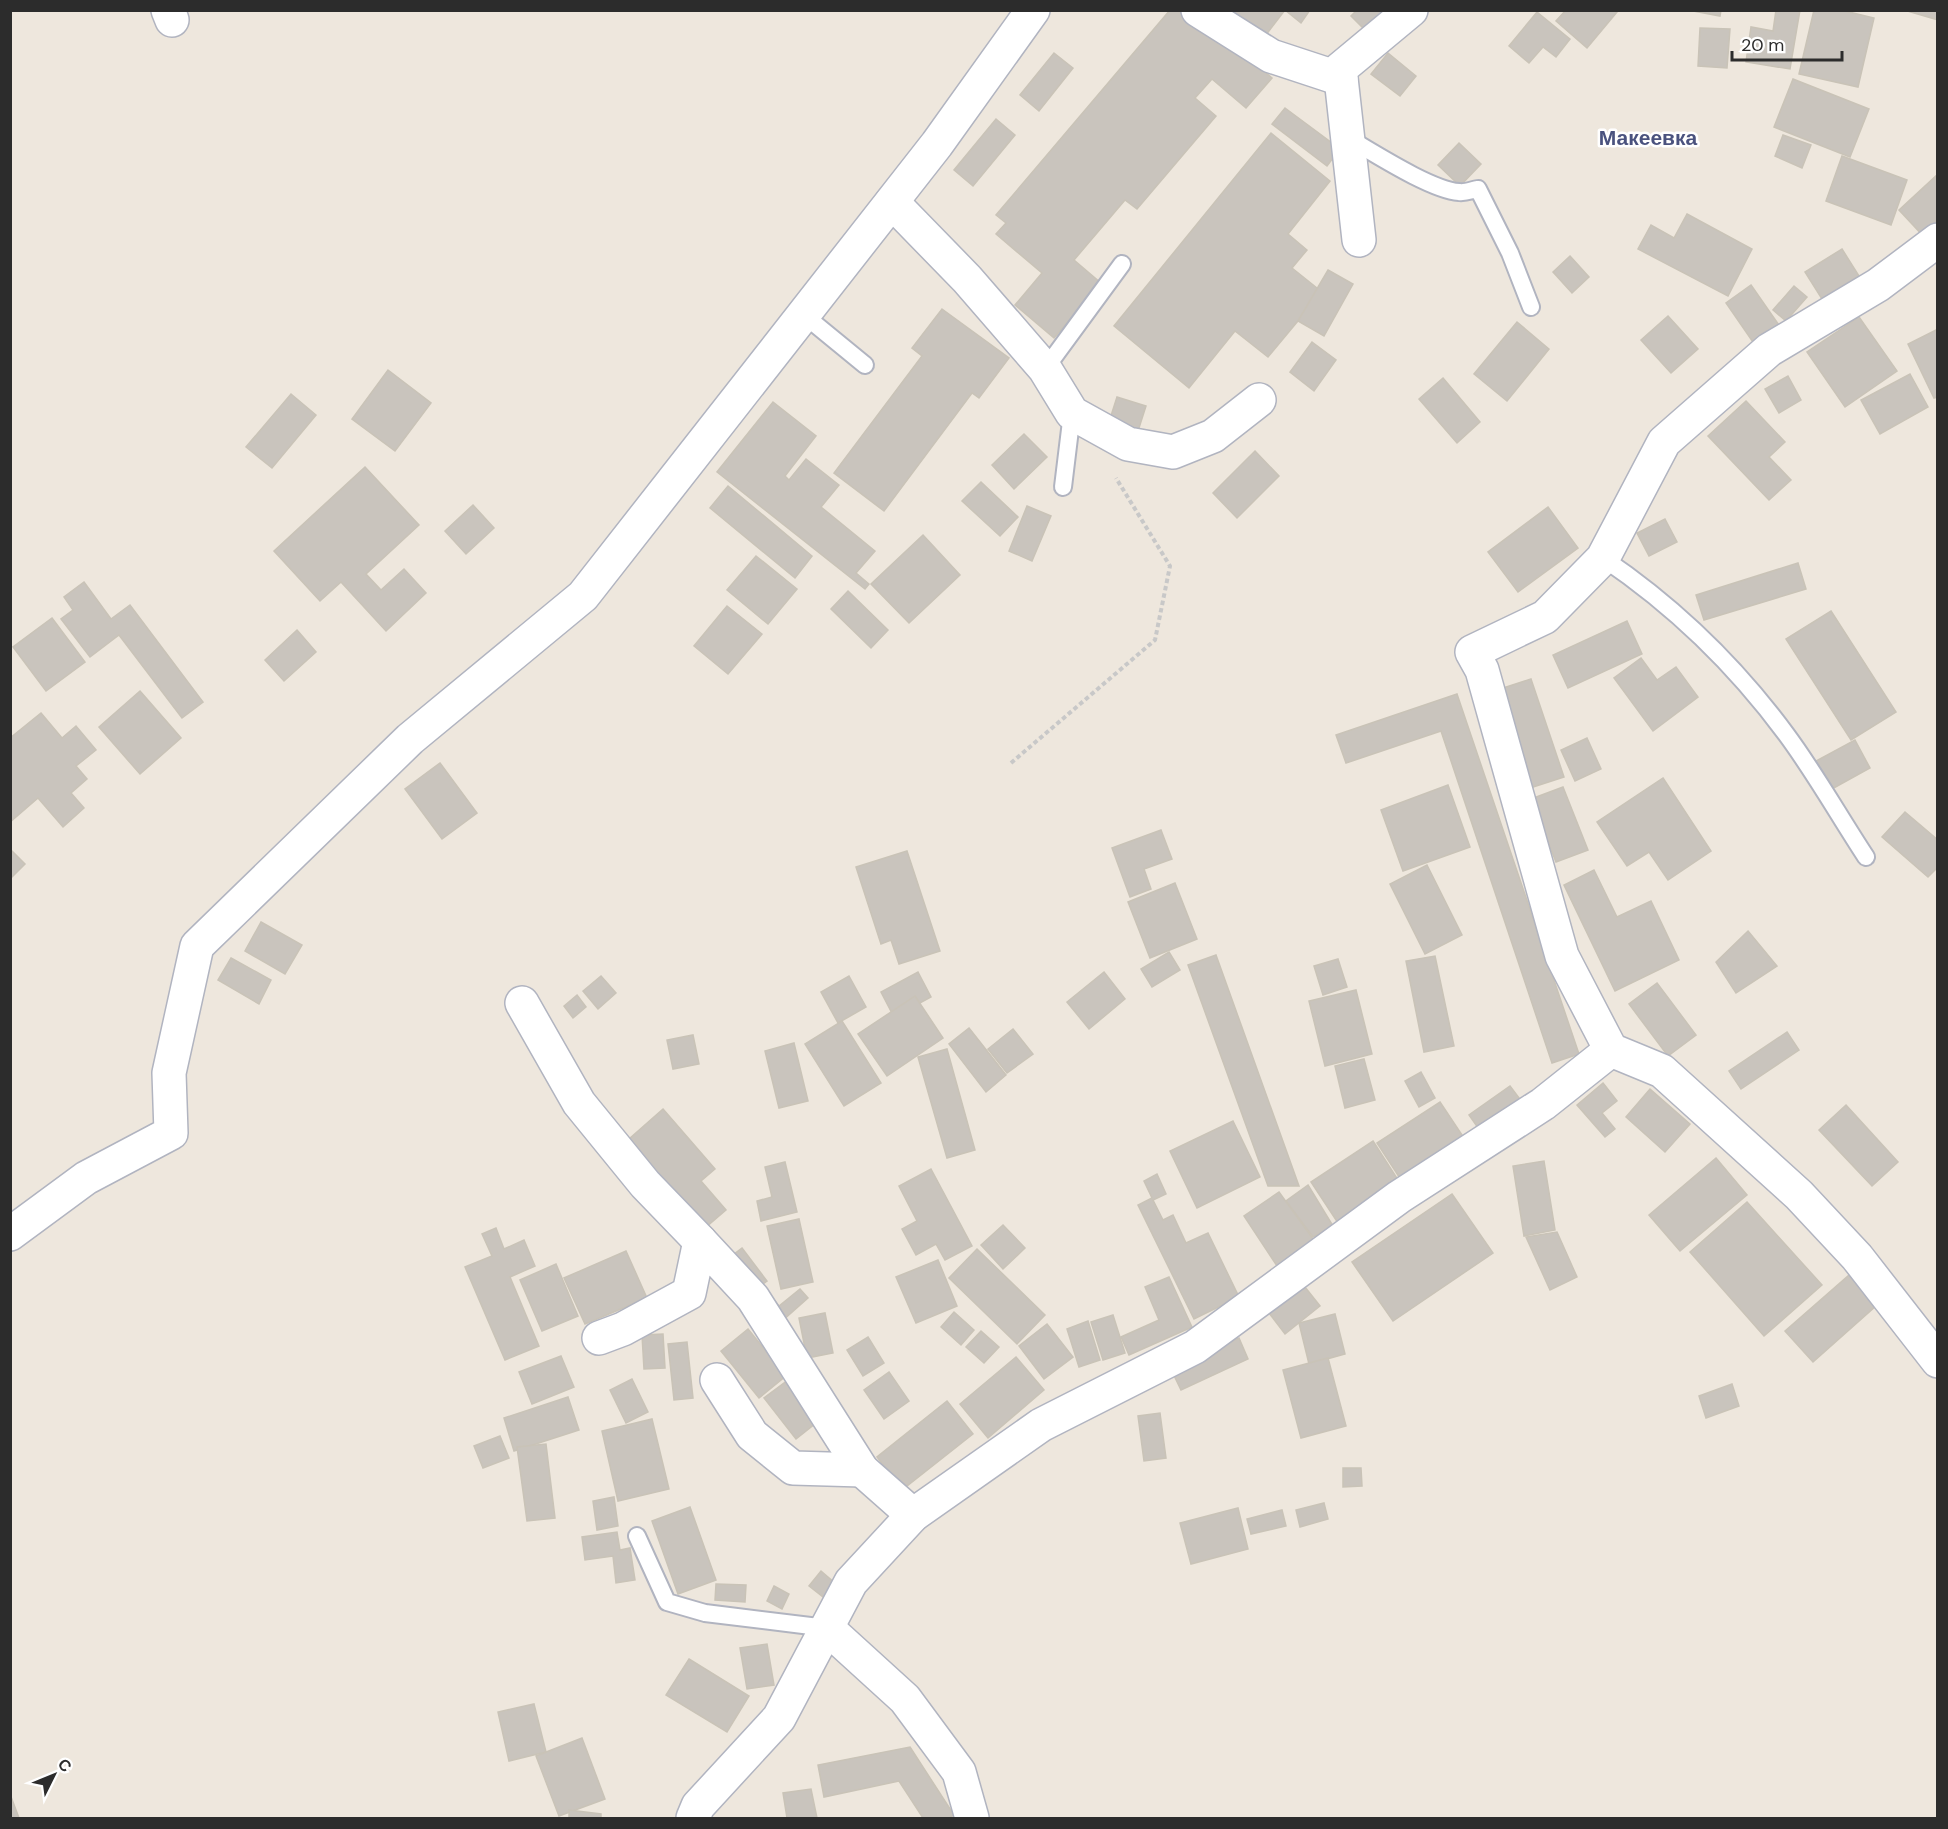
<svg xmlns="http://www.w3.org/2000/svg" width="1948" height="1829" viewBox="0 0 1948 1829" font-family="'DM Sans',sans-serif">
<rect width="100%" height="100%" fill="#eee7dd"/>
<!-- building -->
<g fill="#c9c4bd" stroke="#c9c3b7" stroke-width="1.5">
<path d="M1170,10H1192L1272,78L1246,108L1212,79L1195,98L1216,116L1137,209L1125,200L1074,260L1101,283L1054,338L1015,305L1042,273L996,234L1006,223L996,215Z"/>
<path d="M1216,10H1285L1259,44Z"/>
<path d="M1285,10H1310L1301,23Z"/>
<path d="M1357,10L1373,11L1400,10L1372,37L1351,16Z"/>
<path d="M1566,10H1615L1617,12L1587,48L1556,21Z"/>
<path d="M1688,10H1721L1720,16Z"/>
<path d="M1776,10H1800L1790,69L1746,62L1751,27L1773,31Z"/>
<path d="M1814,10H1841L1874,18L1858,87L1799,74Z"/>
<path d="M1904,10H1938V20Z"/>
<path d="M1537,12L1570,39L1556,57L1543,47L1529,63L1509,46Z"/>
<path d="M1700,28L1730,29L1727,68L1698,66Z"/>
<path d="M1054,53L1073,68L1039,111L1020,95Z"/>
<path d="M1388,53L1416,76L1400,96L1371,74Z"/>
<path d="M1793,79L1869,109L1850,157L1774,127Z"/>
<path d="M1285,108L1340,149L1327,166L1272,124Z"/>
<path d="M996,119L1015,135L973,186L954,170Z"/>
<path d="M1271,133L1330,181L1288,234L1307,250L1292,268L1322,292L1268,357L1235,331L1189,388L1114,326Z"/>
<path d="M1783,135L1811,145L1802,168L1775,156Z"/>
<path d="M1459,143L1481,164L1460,186L1438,165Z"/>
<path d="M1842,156L1907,180L1891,225L1826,201Z"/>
<path d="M1938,174V226L1925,238L1899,210Z"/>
<path d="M1687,214L1752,249L1728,296L1638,249L1651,225L1674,238Z"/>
<path d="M1842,249L1859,276L1822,299L1805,272Z"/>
<path d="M1570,256L1589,277L1572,293L1553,272Z"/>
<path d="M1328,270L1353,284L1324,336L1298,321Z"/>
<path d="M1751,285L1781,328L1755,345L1726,303Z"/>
<path d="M1794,286L1807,297L1786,321L1773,310Z"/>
<path d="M942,309L1009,358L979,398L972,393L884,511L834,473L922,356L912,348Z"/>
<path d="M1668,316L1698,349L1671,373L1641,340Z"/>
<path d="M1859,317L1897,371L1845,407L1807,352Z"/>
<path d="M1517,322L1549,349L1507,401L1474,374Z"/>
<path d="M1938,329V397L1934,398L1908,344Z"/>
<path d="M1312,342L1336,360L1314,391L1290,372Z"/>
<path d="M388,370L431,403L395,451L352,419Z"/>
<path d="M1910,374L1928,407L1880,434L1861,400Z"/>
<path d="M1788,376L1801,400L1779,413L1765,389Z"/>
<path d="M1443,378L1480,422L1457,443L1419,399Z"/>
<path d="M291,394L316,415L272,468L246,447Z"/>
<path d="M1117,397L1146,406L1138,431L1109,422Z"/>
<path d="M1746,401L1785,442L1769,457L1791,480L1769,500L1708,436Z"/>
<path d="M773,402L816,436L785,476L789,480L806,459L839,485L821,507L875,551L856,573L869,584L865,589L717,472Z"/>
<path d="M1024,434L1047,457L1014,489L992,465Z"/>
<path d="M1255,451L1279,476L1237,518L1213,493Z"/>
<path d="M365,467L419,525L366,574L381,590L404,569L426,593L386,631L341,582L320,601L274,551Z"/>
<path d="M981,482L1018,517L1000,536L962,501Z"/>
<path d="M728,486L812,556L795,578L710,508Z"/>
<path d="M473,505L494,528L466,554L445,531Z"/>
<path d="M1027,506L1051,516L1032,561L1009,551Z"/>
<path d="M1548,507L1578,548L1518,592L1488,552Z"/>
<path d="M1665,519L1677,542L1649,556L1637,533Z"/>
<path d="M923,535L960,575L909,623L871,584Z"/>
<path d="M756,556L797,589L768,624L727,590Z"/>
<path d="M1798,563L1806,589L1704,620L1696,595Z"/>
<path d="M84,582L111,619L130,605L203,702L182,718L119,635L90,657L61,619L73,610L64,597Z"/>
<path d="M848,591L888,630L871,648L831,609Z"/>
<path d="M727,606L762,634L728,674L694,646Z"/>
<path d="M1831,611L1896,712L1851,740L1786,639Z"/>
<path d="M52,618L85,662L46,691L13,647Z"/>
<path d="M1627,621L1642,654L1568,688L1553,655Z"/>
<path d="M297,630L316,652L284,681L265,660Z"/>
<path d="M1641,658L1657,680L1676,667L1698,697L1653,731L1614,678Z"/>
<path d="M1531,679L1564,777L1530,788L1497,690Z"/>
<path d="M140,691L181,738L140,774L99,727Z"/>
<path d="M1457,694L1579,1054L1552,1063L1441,731L1346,763L1336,735Z"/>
<path d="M41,713L62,738L76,726L96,750L76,766L87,779L71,793L84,808L63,827L38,798L10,822V738Z"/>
<path d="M1587,738L1601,769L1575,781L1561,750Z"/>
<path d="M1855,740L1870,768L1832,789L1816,761Z"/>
<path d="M440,763L477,813L442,839L405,789Z"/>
<path d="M1663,778L1711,851L1668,880L1649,852L1627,866L1597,822Z"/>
<path d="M1448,785L1470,847L1403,871L1381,810Z"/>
<path d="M1563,787L1588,850L1556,862L1531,799Z"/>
<path d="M1905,812L1938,840V867L1928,877L1882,837Z"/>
<path d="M1161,830L1172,859L1144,869L1151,889L1130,897L1112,848Z"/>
<path d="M10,849L25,864L10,879Z"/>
<path d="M907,851L940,951L899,964L891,940L881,944L856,867Z"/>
<path d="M1427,865L1462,935L1425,954L1390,884Z"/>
<path d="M1594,870L1617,917L1651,901L1679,960L1615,991L1564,885Z"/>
<path d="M1175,883L1197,939L1150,958L1128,902Z"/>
<path d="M261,922L302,945L285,974L245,951Z"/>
<path d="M1748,931L1777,966L1736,993L1716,962Z"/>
<path d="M1169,952L1180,970L1152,987L1141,969Z"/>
<path d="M1216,955L1299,1186H1268L1188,965Z"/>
<path d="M1435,956L1454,1046L1424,1052L1406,961Z"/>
<path d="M231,958L271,980L259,1004L218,980Z"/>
<path d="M1338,959L1347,987L1323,995L1314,966Z"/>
<path d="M918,972L931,997L894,1017L881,992Z"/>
<path d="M1104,972L1125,999L1089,1029L1067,1002Z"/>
<path d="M601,976L616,993L598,1009L583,991Z"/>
<path d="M849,976L866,1007L838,1023L821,992Z"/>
<path d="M1657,983L1696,1035L1668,1056L1629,1004Z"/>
<path d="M1356,990L1372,1054L1325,1066L1309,1001Z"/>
<path d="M577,995L586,1007L573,1018L564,1006Z"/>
<path d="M915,996L943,1038L887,1076L858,1034Z"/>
<path d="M842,1021L881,1083L844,1106L805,1044Z"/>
<path d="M969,1028L1006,1075L986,1092L949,1044Z"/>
<path d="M1013,1029L1033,1054L1007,1073L988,1049Z"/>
<path d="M1787,1032L1799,1050L1741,1089L1729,1071Z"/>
<path d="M693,1035L699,1064L673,1069L667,1040Z"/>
<path d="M794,1043L808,1101L779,1108L765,1051Z"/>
<path d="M947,1049L975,1150L947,1158L918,1057Z"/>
<path d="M1364,1059L1375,1100L1345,1108L1335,1066Z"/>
<path d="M1421,1072L1435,1098L1419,1107L1405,1081Z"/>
<path d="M1603,1083L1617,1101L1602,1113L1615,1129L1605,1137L1577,1105Z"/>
<path d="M1510,1086L1525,1106L1483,1135L1469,1115Z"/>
<path d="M1650,1089L1690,1124L1665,1152L1626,1117Z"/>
<path d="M1440,1102L1468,1144L1405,1186L1377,1143Z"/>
<path d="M1846,1105L1898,1162L1872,1186L1819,1130Z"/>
<path d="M663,1109L715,1169L701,1181L726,1210L698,1234L621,1146Z"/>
<path d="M1233,1121L1260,1177L1197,1208L1170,1151Z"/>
<path d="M1373,1141L1400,1183L1338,1223L1311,1182Z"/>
<path d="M1716,1158L1747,1195L1680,1251L1649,1215Z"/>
<path d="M1544,1161L1555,1230L1524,1236L1513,1166Z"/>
<path d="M785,1162L797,1212L761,1221L757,1201L772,1197L765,1167Z"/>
<path d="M931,1169L972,1246L945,1260L936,1244L916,1255L902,1229L917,1221L899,1186Z"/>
<path d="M1157,1174L1166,1194L1153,1200L1163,1220L1173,1215L1186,1243L1208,1233L1239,1297L1194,1319L1138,1205L1152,1198L1144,1181Z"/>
<path d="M1308,1185L1333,1226L1313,1237L1286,1201Z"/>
<path d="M1279,1192L1316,1243L1279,1269L1244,1216Z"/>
<path d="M1452,1194L1493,1253L1393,1321L1352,1262Z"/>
<path d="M1747,1202L1822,1285L1764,1336L1690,1252Z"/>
<path d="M799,1219L813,1282L781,1289L767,1226Z"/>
<path d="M1003,1225L1025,1248L1003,1269L981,1245Z"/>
<path d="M496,1228L504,1249L524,1240L535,1266L510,1277L539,1346L505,1360L465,1267L492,1256L482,1234Z"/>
<path d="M1557,1232L1577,1277L1550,1290L1526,1237Z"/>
<path d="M742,1248L767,1281L753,1291L729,1258Z"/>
<path d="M977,1249L1045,1315L1017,1344L949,1278Z"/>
<path d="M626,1251L647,1298L585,1324L564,1278Z"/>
<path d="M938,1260L957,1306L916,1323L896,1277Z"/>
<path d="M556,1264L578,1316L542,1331L520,1280Z"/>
<path d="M1849,1275L1876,1306L1813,1362L1785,1331Z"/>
<path d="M1169,1277L1192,1327L1129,1355L1121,1337L1159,1320L1145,1287Z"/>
<path d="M1301,1282L1320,1306L1285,1334L1266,1309Z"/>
<path d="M800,1289L808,1298L782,1321L771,1296L779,1306Z"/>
<path d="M954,1312L974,1330L961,1345L941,1327Z"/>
<path d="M825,1313L833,1353L807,1358L799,1318Z"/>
<path d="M1335,1314L1345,1354L1309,1364L1299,1323Z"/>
<path d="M1113,1315L1125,1353L1103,1360L1091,1322Z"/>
<path d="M1088,1321L1100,1360L1079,1367L1067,1329Z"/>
<path d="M1047,1324L1073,1357L1044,1379L1019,1346Z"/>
<path d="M748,1329L786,1376L759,1398L721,1351Z"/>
<path d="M981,1331L999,1347L984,1363L966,1347Z"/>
<path d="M663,1334L665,1368L644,1369L642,1335Z"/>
<path d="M868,1337L884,1363L863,1376L847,1350Z"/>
<path d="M1239,1338L1248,1359L1181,1390L1171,1369Z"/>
<path d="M687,1342L693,1398L674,1400L668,1344Z"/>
<path d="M561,1356L574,1387L532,1404L519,1372Z"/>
<path d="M1016,1357L1044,1390L988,1438L960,1404Z"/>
<path d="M1328,1358L1346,1426L1301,1438L1283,1370Z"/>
<path d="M889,1372L909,1401L884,1419L864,1390Z"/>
<path d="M632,1379L648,1412L626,1423L610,1390Z"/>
<path d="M788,1380L820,1420L796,1439L764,1398Z"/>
<path d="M1732,1384L1739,1406L1706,1418L1699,1396Z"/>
<path d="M568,1397L579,1430L514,1451L504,1418Z"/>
<path d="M947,1401L973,1434L902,1490L877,1457Z"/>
<path d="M1160,1413L1166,1458L1144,1461L1138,1416Z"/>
<path d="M652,1419L669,1489L618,1501L602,1431Z"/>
<path d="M500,1436L509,1458L483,1468L474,1446Z"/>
<path d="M546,1444L555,1518L527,1521L517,1447Z"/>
<path d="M1343,1468H1361L1362,1486L1343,1487Z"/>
<path d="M614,1497L618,1526L597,1530L593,1501Z"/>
<path d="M1324,1503L1328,1519L1300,1527L1296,1510Z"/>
<path d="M690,1507L716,1580L678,1594L652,1521Z"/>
<path d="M1238,1508L1248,1549L1191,1564L1180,1523Z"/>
<path d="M1282,1510L1286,1526L1251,1534L1247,1519Z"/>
<path d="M617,1532L620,1550L630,1548L635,1580L616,1583L613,1556L585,1560L582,1537Z"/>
<path d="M821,1571L835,1583L823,1597L809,1586Z"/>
<path d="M716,1584L746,1585L745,1602L715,1600Z"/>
<path d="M774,1586L789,1594L782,1609L767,1601Z"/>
<path d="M767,1644L774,1685L747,1689L740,1648Z"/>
<path d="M689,1659L749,1696L727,1732L666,1695Z"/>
<path d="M534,1704L546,1752L509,1761L498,1712Z"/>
<path d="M582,1738L605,1799L559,1816L536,1756Z"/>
<path d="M910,1747L954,1815L949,1818H923L899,1781L824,1797L818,1765Z"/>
<path d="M811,1789L817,1818H787L783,1793Z"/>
<path d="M10,1794L19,1818H10Z"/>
<path d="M569,1810L601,1814V1818H569Z"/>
</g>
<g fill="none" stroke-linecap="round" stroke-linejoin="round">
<!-- lane casing -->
<g stroke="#b1b4c0" stroke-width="20">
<g id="lane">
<path d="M1348,138C1374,153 1431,190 1459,192C1465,193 1472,190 1478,189L1510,253L1531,307"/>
<path d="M804,315L865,365"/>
<path d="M1045,369L1122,264"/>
<path d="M1063,487L1072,413"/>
<path d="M1603,558C1674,606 1735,665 1786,734C1815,773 1839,816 1866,857"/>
<path d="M637,1536L667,1602L705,1613L827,1628"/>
</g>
</g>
<!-- street casing -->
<g stroke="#b1b4c0" stroke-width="36">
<g id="street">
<path d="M168,10L172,20"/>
<path d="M1198,10L1271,56L1341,79"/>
<path d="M892,202L967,279L1045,369L1072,413L1128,444L1173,452L1213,436L1259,400"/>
<path d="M1359,240L1340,69L1411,10"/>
<path d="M1938,240L1878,285L1769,350L1664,442L1603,558L1545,617L1472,652L1482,670L1562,956L1611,1050L1662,1071L1799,1195L1857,1257L1938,1361"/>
<path d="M522,1003L579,1103L645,1184L700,1241"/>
<path d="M10,1234L86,1178L171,1133L169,1073L197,946L410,739L583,596L937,144L1033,10"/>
<path d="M599,1338L623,1329L689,1293L700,1241L753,1298L862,1470L913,1515"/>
<path d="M717,1380L752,1435L793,1468L862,1470"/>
<path d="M827,1628L905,1699L959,1772L972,1818"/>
<path d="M693,1818L698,1806L779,1718L851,1582L913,1515L1041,1425L1195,1347L1399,1197L1543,1104L1611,1050"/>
</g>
</g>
<!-- path -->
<path stroke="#c8c8c8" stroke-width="4" stroke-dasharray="4.5 3" stroke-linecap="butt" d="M1011,763L1155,640L1170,566L1116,478"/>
<!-- lane -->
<use href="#lane" stroke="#fff" stroke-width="16"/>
<!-- street -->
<use href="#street" stroke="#fff" stroke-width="33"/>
</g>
<g text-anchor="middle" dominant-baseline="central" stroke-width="5" stroke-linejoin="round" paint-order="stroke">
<!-- district labels -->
<g font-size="21" font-weight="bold" fill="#4a527e" stroke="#fff">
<text x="1648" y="138">Макеевка</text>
</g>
</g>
<!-- border -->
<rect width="1948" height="1829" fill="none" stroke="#2c2c2c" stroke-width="24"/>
<!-- north arrow -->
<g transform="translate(54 1775) rotate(47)" stroke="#ffffff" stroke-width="4.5" paint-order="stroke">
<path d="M0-4.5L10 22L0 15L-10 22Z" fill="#2c2c2c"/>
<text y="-9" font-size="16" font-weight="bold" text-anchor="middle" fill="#2c2c2c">С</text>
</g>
<!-- scale -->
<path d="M1732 51v9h110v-9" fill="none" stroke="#2c2c2c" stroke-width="3"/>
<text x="1741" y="51" font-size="18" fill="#2c2c2c" stroke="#ffffff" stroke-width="4.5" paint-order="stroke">20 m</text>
</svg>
